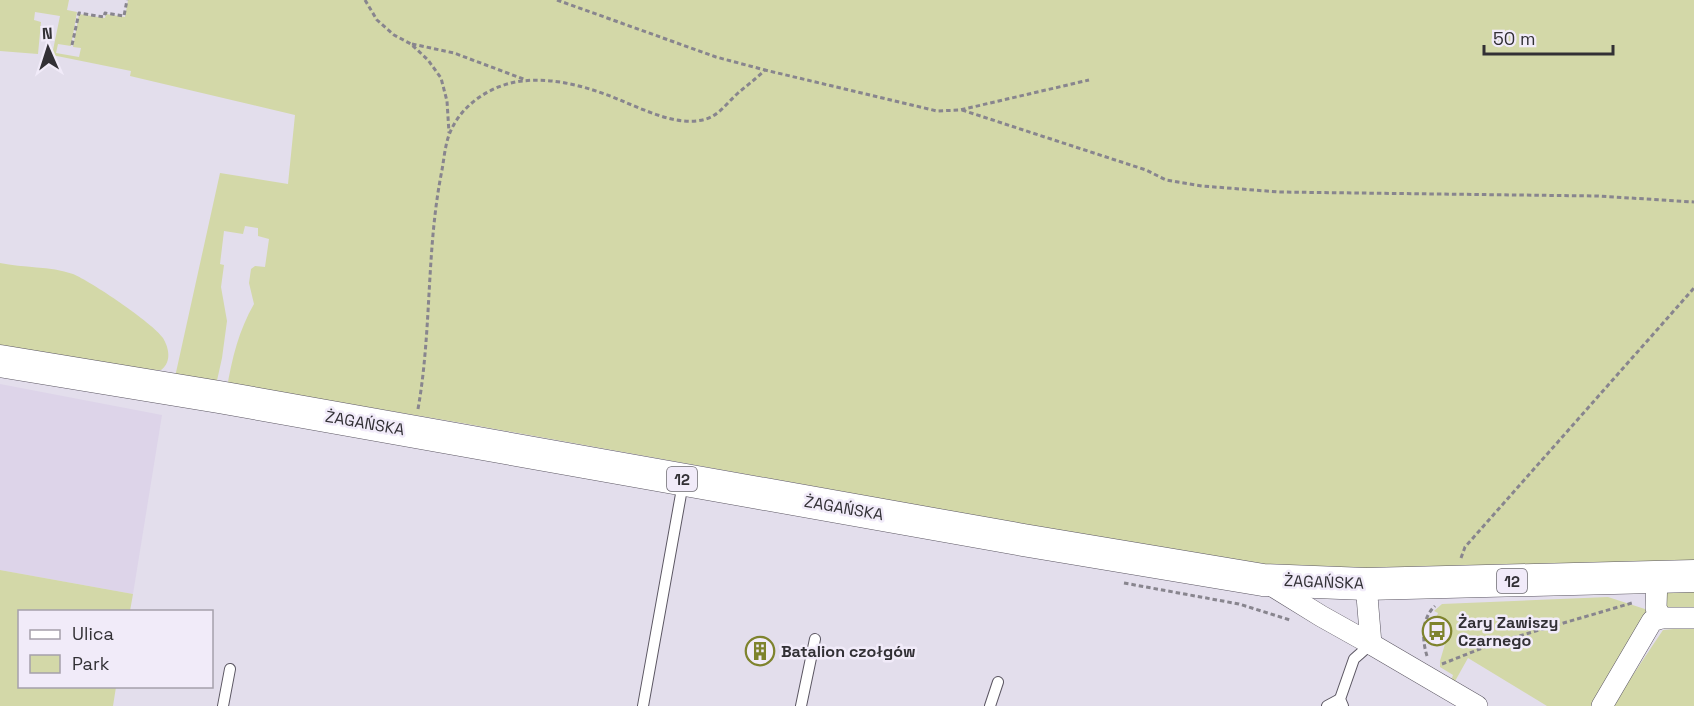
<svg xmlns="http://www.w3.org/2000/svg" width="1694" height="706" viewBox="0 0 1694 706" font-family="'Space Grotesk',sans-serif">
<rect width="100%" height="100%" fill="#e3deec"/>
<!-- built -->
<path fill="#ddd4e9" d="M0,384L162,415L133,594L0,570Z"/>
<!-- green -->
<g fill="#d3d8a8">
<path d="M0,0H69L67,10L77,12L71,46L58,44L56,53L79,57L81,48L73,47L79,14L105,18L106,14L125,17L128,0H1694V561C1546,566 1398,575 1250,565L462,423L283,393L227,388C232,358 239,330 254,304L249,283L251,269L255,266L265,267L269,239L258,236V228L245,226L243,234L224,231L220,264L224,265L221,287L227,321L222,358L216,385L175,377L220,173L288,184L295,115L130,76L131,71L52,55L60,16L35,12L34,20L41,22L38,54L0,51Z"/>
<path d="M0,263C23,268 50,266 73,274C90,281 153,323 163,338C169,348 172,362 161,370L126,369L0,345Z"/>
<path d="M0,570L133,594L130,611L20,612V686L116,687L113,706H0Z"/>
<path d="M1694,583V612L1666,610L1663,589Z"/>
<path d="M1608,597L1651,611L1595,706H1547L1468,658L1454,683L1451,681L1453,675L1440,667V661L1445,644L1425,636L1431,620L1435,621L1438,613L1434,611L1442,604Z"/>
<path d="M1694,627V706H1612L1663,630Z"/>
</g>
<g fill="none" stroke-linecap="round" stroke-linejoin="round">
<!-- lane casing -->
<g stroke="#5b5662" stroke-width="12">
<g id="lane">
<path d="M223,706L230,669"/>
<path d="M643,706L683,483"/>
<path d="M801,706L815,639"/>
<path d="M990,706L998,682"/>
<path d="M1327,706L1340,699"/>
<path d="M1343,706L1340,699L1354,659L1371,644"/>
</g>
</g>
<!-- street casing -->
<g stroke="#5b5662" stroke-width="22">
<g id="street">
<path d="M1657,577L1656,608L1661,618"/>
<path d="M1266,582L1321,616L1371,644"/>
<path d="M1366,584L1371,644L1477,706"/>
<path d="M1602,706L1652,621L1661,618H1694"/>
</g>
</g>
<!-- primary casing -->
<g stroke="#5b5662" stroke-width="33">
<path id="primary" d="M0,361L219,397L1023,540L1263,580L1366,584L1694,576"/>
</g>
<!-- path -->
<g stroke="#88858e" stroke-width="3" stroke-dasharray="4.5 3" stroke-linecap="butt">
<path d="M365,0L377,20L394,35L411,44L428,60L441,78L447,101L449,133"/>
<path d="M557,0L716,57L765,70"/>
<path d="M412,44L454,53L526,80"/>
<path d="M72,45L79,13L104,17L105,13L124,16L127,0"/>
<path d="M962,110L1146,170L1166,180L1202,186L1279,192L1598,196L1694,202"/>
<path d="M418,409C432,330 426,249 442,170C444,159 445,146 449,135C456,116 471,101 488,92C530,68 586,85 627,103C649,112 681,127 706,119C719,115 727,103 737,94C746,86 756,79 765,70L937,111L960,110L1089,80"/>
<path d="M1461,558L1465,547L1694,288"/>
<path d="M1124,583L1239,604L1290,620"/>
<path d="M1427,656C1422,640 1421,619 1435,606"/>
<path d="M1442,664L1495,643L1632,603"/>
</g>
<!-- lane -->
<use href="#lane" stroke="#fff" stroke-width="10"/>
<!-- street -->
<use href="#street" stroke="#fff" stroke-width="21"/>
<!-- primary -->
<use href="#primary" stroke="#fff" stroke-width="32"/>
</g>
<!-- icons -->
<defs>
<g id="bus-ring" transform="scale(1.5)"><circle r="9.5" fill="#f1ebf9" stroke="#7e832d" stroke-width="1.5"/><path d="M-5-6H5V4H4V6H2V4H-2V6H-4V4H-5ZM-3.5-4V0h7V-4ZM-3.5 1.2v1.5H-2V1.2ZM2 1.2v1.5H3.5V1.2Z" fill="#7e832d"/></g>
<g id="building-ring" transform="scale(1.5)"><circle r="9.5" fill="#f1ebf9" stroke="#7e832d" stroke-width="1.5"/><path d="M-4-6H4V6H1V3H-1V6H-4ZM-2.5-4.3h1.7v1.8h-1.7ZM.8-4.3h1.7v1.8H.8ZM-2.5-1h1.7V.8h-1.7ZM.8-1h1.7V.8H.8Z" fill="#7e832d"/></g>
</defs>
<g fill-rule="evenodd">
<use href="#bus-ring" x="1437" y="631"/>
<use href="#building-ring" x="760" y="651"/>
</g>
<g text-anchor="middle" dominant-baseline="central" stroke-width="5" stroke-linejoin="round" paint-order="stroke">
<!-- shield labels -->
<g fill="#f1ebf9" stroke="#6b6870" stroke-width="1.5">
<rect x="667" y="467" width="30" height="24" rx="4.5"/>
<rect x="1497" y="569" width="30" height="24" rx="4.5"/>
</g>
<g font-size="15" font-weight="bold" fill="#323035">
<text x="682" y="479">12</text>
<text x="1512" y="581">12</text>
</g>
<!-- street labels -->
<g font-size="16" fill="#323035" stroke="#f1ebf9">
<text transform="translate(365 423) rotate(10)">ŻAGAŃSKA</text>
<text transform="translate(844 508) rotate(10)">ŻAGAŃSKA</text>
<text transform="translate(1324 582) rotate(2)">ŻAGAŃSKA</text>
</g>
<!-- poi labels -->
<g font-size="16" font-weight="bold" fill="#323035" stroke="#f1ebf9" text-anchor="start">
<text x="1458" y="622">Żary Zawiszy<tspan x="1458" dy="18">Czarnego</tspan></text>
<text x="781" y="651">Batalion czołgów</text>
</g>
</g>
<!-- legend -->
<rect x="18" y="610" width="195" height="78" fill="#f1ebf9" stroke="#a5a0ab" stroke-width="1.5"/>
<rect x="30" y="630" width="30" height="9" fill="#ffffff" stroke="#a5a0ab" stroke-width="1.5"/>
<text x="72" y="640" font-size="18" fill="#323035">Ulica</text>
<rect x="30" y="655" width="30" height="18" fill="#d3d8a8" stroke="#a5a0ab" stroke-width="1.5"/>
<text x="72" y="670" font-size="18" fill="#323035">Park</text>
<!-- north arrow -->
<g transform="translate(48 48) rotate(357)" stroke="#f1ebf9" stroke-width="4.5" paint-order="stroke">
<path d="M0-4.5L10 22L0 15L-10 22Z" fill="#323035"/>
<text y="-9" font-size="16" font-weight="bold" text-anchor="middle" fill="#323035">N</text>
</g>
<!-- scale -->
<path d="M1484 45v9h129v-9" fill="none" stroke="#323035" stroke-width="3"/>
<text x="1493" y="45" font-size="18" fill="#323035" stroke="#f1ebf9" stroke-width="4.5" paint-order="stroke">50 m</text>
</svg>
